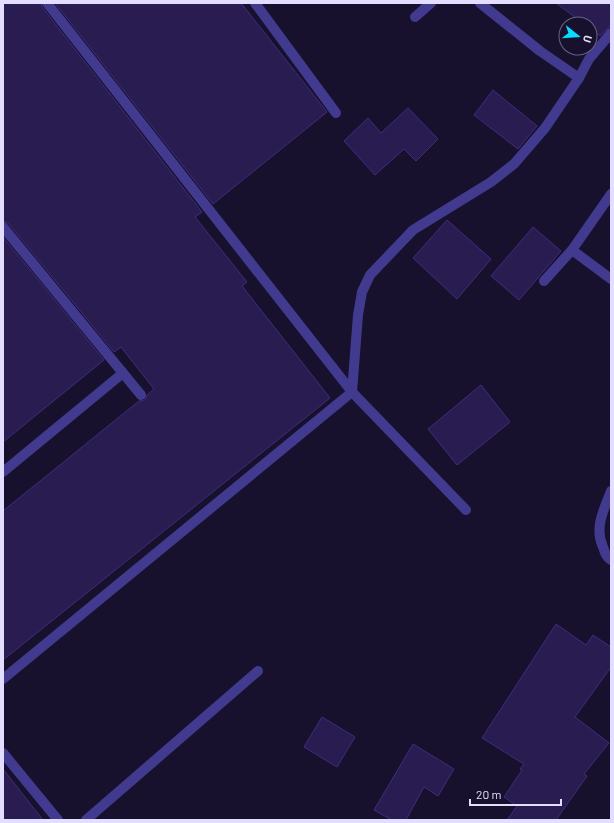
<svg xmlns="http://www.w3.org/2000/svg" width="614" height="823" viewBox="0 0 614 823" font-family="Barlow,sans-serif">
<rect width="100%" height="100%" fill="#17112e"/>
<!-- building -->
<g fill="#291c50" stroke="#402d7d">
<path d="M3,3H41L42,7L202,212L195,217L247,282L242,286L330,398L3,660V511L139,401L145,400L147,395L154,389L121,347L114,352L8,223L3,221Z"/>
<path d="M55,3H241L327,112L213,204Z"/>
<path d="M556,3H611V25L600,36L590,29V24H584Z"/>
<path d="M493,90L537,126L518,149L474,115Z"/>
<path d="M408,108L438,139L416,161L404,149L375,175L344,141L368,118L381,133Z"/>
<path d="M447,220L491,259L457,299L413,258Z"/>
<path d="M533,227L561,251L519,300L491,276Z"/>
<path d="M3,237L104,360L3,442Z"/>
<path d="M481,385L510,422L457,465L428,429Z"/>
<path d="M556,624L586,645L593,635L611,647V667L575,717L609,743L584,774L587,776L556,820H507L517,806L504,797L522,770L520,769L524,764L482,738Z"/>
<path d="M322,717L355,737L337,767L304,747Z"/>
<path d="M413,744L454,769L438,796L424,787L406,820H392L374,810Z"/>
<path d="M3,769L43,820H3Z"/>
</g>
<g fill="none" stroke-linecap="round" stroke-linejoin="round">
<!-- minor -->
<g stroke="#413a8f" stroke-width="10">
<path d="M47,3L352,392L466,510"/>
<path d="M255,3L336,113"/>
<path d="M480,3L540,51L579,78"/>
<path d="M415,17L431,3"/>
<path d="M611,194L572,250L611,279"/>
<path d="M3,227L141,395"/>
<path d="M544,281L572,250"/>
<path d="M3,472L123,373"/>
<path d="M611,491C604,509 594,528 603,547C605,553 606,557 611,560"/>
<path d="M3,679L352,392L358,315L362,292L370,275L413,230L491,182L514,164L545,128L579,78L589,59L611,33"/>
<path d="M3,753L58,820"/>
<path d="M86,820L258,671"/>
</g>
</g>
<!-- border -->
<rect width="614" height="823" fill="none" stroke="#e3deff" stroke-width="8"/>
<!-- north arrow -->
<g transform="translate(578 36) rotate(107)"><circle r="19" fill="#17112e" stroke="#696382"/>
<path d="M0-3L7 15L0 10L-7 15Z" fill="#0adcff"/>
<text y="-6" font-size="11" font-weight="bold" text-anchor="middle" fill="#e3deff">U</text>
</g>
<!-- scale -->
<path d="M470 799v6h91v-6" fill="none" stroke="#e3deff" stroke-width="2"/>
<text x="476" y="799" font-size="12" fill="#e3deff" stroke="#17112e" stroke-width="3" paint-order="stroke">20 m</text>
</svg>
